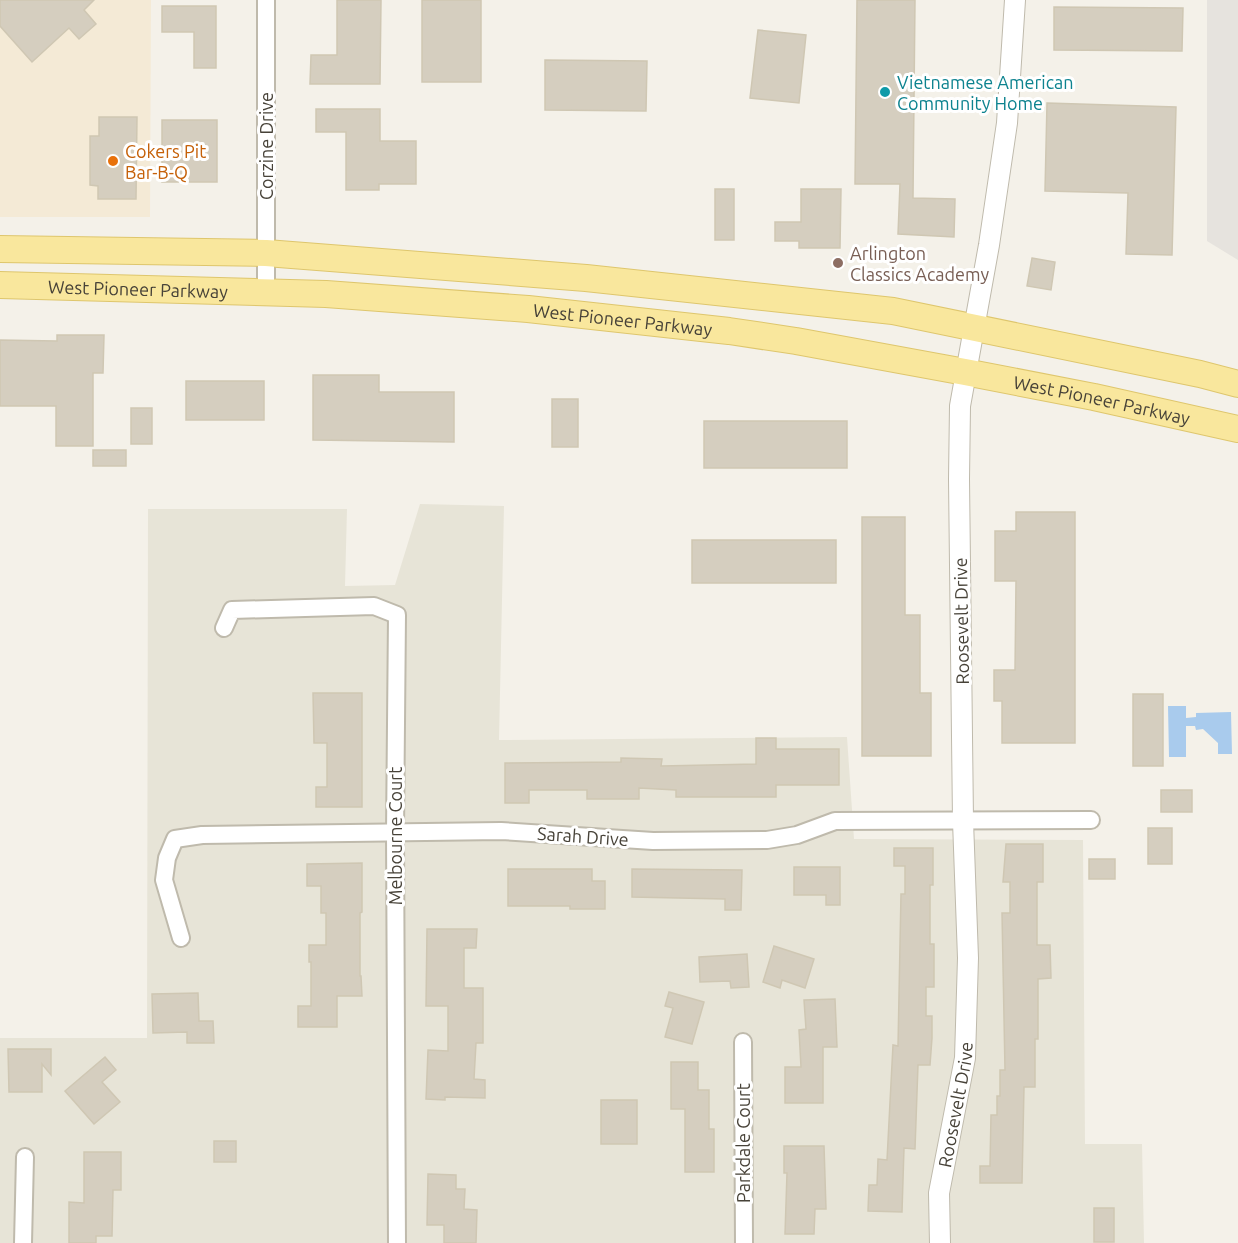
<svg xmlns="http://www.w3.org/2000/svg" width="1238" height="1243" viewBox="0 0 1238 1243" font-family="Ubuntu,sans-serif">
<rect width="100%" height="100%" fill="#f4f1e9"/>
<!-- residential -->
<path fill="#e7e4d7" d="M420,504L504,506L499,740L847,737L854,839L1083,840L1085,1144H1142L1144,1243H0V1038H147L148,509H347L345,586L395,585Z"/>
<!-- commercial -->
<path fill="#f4ead6" d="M0,0H151L150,217H0Z"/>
<!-- industrial -->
<path fill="#e6e3de" d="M1207,0H1238V260L1207,241Z"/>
<!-- water -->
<path fill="#a9cbed" d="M1168,706H1186V718L1196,717V713L1231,712L1232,754H1218V743L1203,729L1196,730L1195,726H1186V757H1169Z"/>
<!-- building -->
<g fill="#d5cebf" stroke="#cfc7b3" stroke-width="1.5">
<path d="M0,0H94L84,10L96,24L79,39L69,28L32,62L0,26Z"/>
<path d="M337,0H381L380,84H310L311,55H337Z"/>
<rect x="422" y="0" width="59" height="82"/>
<path d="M857,0H915L913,198L955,199L954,237L898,234L900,184H855Z"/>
<path d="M162,6H216V68H194V32H162Z"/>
<path d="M1054,7L1183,8L1182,51L1054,50Z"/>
<path d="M758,30L806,35L799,103L750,98Z"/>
<path d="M545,60L647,61L646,111L545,110Z"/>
<path d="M1047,103L1176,107L1172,255L1126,254L1128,193L1045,191Z"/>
<path d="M316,109H380V141H416V184H379V190H346V132H316Z"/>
<path d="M99,117H137L136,199H98V186L90,185V136H99Z"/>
<rect x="162" y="120" width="55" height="62"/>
<rect x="715" y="189" width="19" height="51"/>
<path d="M801,189H841L840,248H799V241H775V222H801Z"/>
<path d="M1032,258L1055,262L1051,290L1027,286Z"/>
<path d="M57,335H104L103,373H93V446H56V406H0V340L57,341Z"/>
<path d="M313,375H379V392H454V442L313,440Z"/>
<rect x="186" y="381" width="78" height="39"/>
<rect x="552" y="399" width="26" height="48"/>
<rect x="131" y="408" width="21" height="36"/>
<rect x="704" y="421" width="143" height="47"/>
<rect x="93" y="450" width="33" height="16"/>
<path d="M1016,512H1075V743H1002V701H994V670H1015L1016,581H995V531H1016Z"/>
<path d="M862,517H905V615H920V693H931V756H862Z"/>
<rect x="692" y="540" width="144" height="43"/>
<path d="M313,693H362V807H316V787H327V743H314Z"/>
<rect x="1133" y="694" width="30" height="72"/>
<path d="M756,738H776V749H839V785H776V797H676V790L639,788V799H587V790H529V803H505V763L621,762V758L662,759L661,766L756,764Z"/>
<rect x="1161" y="790" width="31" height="22"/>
<rect x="1148" y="828" width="24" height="36"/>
<path d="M1006,844H1043V882H1037V945H1050L1051,978L1038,979V1039H1035V1087H1024L1022,1183H980V1166H990L991,1115H997V1096H1000V1070H1005L1002,913H1010V882H1003Z"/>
<path d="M894,848H933V885H930V944H934V987H926V1016H932V1038L930,1065H918L915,1149L904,1148L902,1212L868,1211L869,1185H877L878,1159L887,1160L893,1045L898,1046L901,894H905V866H894Z"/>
<rect x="1089" y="859" width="26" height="20"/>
<path d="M362,863V912L360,913V976H361L362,996H337V1027H298V1006H311V962H309V945H326V913H321V886H307V864Z"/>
<path d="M794,867H840V905H826V895H794Z"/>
<path d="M508,869H592V881H605V909H570V906H508Z"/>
<path d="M632,869L742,870L741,910H725V899L632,897Z"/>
<path d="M427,929H477L476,948H464V988H483V1043H476L474,1079L485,1080V1098L445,1097V1100L426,1099L428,1050L448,1051V1006H426Z"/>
<path d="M774,946L814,959L805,988L782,980L780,988L763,982Z"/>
<path d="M747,954L749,987L731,988L730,981L700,982L699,957Z"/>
<path d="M669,992L704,1002L692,1044L665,1037L673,1008L665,1006Z"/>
<path d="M198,993L199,1021H213L214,1043H187V1032L153,1033L152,994Z"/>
<path d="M835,999L837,1047H823V1103H785V1067H801L799,1030L806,1029L804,1000Z"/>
<path d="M8,1049H51V1075L42,1064V1092H9Z"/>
<path d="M105,1057L116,1070L102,1082L120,1102L94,1124L65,1091Z"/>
<path d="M671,1062H698V1090H709V1129H714V1172H685V1109H671Z"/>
<rect x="601" y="1100" width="36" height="44"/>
<rect x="214" y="1141" width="22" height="21"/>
<path d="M784,1146H824L826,1209H815L814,1234H785L787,1173H784Z"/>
<path d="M84,1152H121V1190H113L112,1236H96V1243H69V1202L84,1203Z"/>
<path d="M428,1174L456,1175V1189H465L464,1209L477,1210L476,1243H444V1225H427Z"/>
<rect x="1094" y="1208" width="20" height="34"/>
</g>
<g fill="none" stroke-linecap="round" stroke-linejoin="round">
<!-- minor casing -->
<g stroke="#bfbaac" stroke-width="20">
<g id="minor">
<path d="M266,0V292"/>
<path d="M224,628L232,610L374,606L397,615L395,833L397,1243"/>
<path d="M181,938L164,880L167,858L175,839L202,835L501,831L653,841L767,840L797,835L835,821L1091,820"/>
<path d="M743,1042L744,1243"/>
<path d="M23,1243L25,1157"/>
</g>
</g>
<!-- tertiary casing -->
<g stroke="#bfbaac" stroke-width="22">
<g id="tertiary">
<path id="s1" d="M940,1243L939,1193L965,1058L968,958L963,821L959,479L960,406L989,245L1007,123L1015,0"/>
</g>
</g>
<!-- primary casing -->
<g stroke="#dec66d" stroke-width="28">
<g id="primary">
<path d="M0,249L266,253L586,278L893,311L1200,374L1238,384"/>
<path id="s2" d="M0,285L326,294L528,309L729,331L796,341L965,372L1094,397L1238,429"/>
</g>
</g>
<!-- minor -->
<use href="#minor" stroke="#fff" stroke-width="16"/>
<!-- tertiary -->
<use href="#tertiary" stroke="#fff" stroke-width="20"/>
<!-- primary -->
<use href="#primary" stroke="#f9e79d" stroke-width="26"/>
</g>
<!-- markers -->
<circle fill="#0f9aa8" stroke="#fff" stroke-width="2" cx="885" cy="92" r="6"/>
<circle fill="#e8710a" stroke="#fff" stroke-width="2" cx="113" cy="161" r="6"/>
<circle fill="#8d6e63" stroke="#fff" stroke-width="2" cx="838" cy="263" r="6"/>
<g text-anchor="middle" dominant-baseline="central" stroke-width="6" stroke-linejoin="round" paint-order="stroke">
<!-- culture labels -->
<g font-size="18" fill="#0d838f" stroke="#fff" text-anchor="start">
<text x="897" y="82">Vietnamese American<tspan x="897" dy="21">Community Home</tspan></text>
</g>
<!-- street labels -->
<g font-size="18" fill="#474238" stroke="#fff">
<text transform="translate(266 146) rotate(-90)">Corzine Drive</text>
<text stroke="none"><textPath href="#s2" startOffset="138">West Pioneer Parkway</textPath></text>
<text stroke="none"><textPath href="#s2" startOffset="624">West Pioneer Parkway</textPath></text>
<text stroke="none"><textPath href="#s2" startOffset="1110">West Pioneer Parkway</textPath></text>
<text transform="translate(961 621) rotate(-91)">Roosevelt Drive</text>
<text transform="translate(395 836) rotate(-90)">Melbourne Court</text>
<text transform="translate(583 836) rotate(4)">Sarah Drive</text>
<text stroke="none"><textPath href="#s1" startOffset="140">Roosevelt Drive</textPath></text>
<text transform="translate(743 1143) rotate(-90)">Parkdale Court</text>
</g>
<!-- food labels -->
<g font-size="18" fill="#c56008" stroke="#fff" text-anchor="start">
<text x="125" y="151">Cokers Pit<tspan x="125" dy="21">Bar-B-Q</tspan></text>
</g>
<!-- education labels -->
<g font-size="18" fill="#785e54" stroke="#fff" text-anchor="start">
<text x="850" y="253">Arlington<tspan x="850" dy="21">Classics Academy</tspan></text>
</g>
</g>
</svg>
